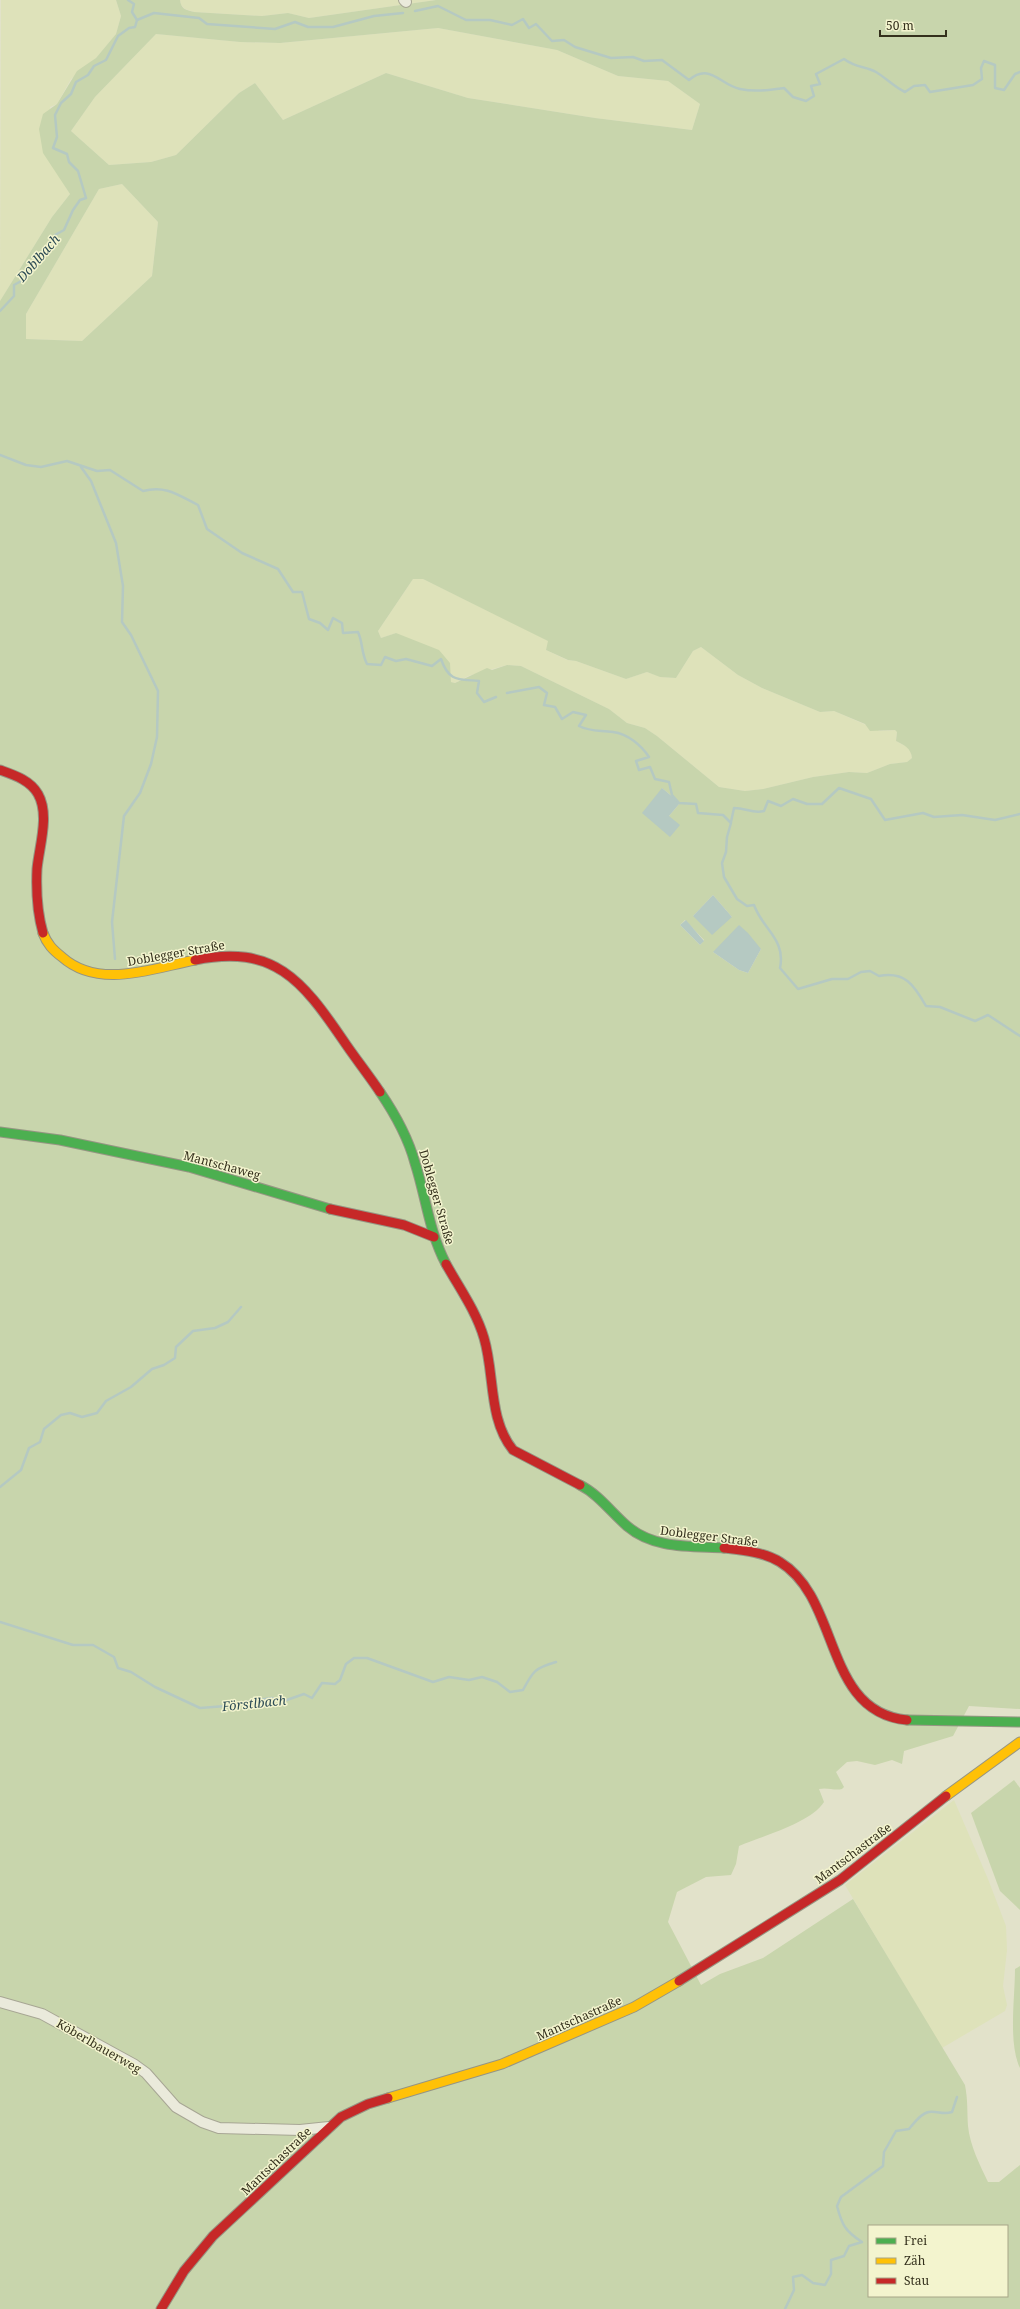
<svg xmlns="http://www.w3.org/2000/svg" width="1020" height="2309" viewBox="0 0 1020 2309" font-family="'Noto Serif',serif">
<rect width="100%" height="100%" fill="#e2e2ca"/>
<!-- farmland -->
<g fill="#dee2ba">
<path d="M1,0H116L121,16L116,34L96,58L71,79L57,104L50,107L65,186L70,194L52,217L0,301Z"/>
<path d="M180,0H436L309,18L288,13L262,16L194,12L185,9L181,5Z"/>
<path d="M438,28L557,50L618,76L668,81L700,104L692,130L595,118L468,98L386,73L283,120L255,83L239,93L176,155L151,162L109,165L71,131L95,97L156,34L240,42L280,43Z"/>
<path d="M122,184L158,222L152,276L82,341L26,339V314L99,189Z"/>
<path d="M413,579H423L549,641L546,650L567,660L576,661L626,679L647,672L661,677L676,678L693,651L701,647L738,675L762,688L820,712L834,711L880,731L895,730L897,731L896,741L907,747L911,752L912,758L907,762L890,764L867,773L849,772L813,777L763,789L745,791L719,787L657,736L645,728L627,723L609,709L521,666L507,665L468,676L455,683L451,682V678L396,633L381,638L378,631Z"/>
<path d="M954,1800L988,1879L1006,1926L1007,1950L1003,1986L1007,2005L1005,2011L942,2048L845,1885Z"/>
</g>
<!-- green -->
<g fill="#c8d5ac" fill-rule="evenodd">
<path d="M116,0H180C181,9 186,10 194,12L262,16L288,13L309,18L436,0H1020V1709L969,1706L953,1736L904,1751L902,1764L892,1760L875,1765L857,1761L847,1762L836,1772L844,1787L842,1789C834,1791 828,1787 819,1789L824,1802C811,1823 762,1836 739,1846L736,1864L731,1875L706,1877L677,1892L668,1922L701,1985L720,1974L763,1958L853,1899L965,2085C968,2101 967,2111 968,2126C970,2146 980,2165 988,2182H999L1020,2165V2309H0V301L52,217L70,194L43,153L39,129L43,114L57,104L77,71L96,58L116,34L121,16ZM438,28L557,50L618,76L668,81L700,104L692,130L595,118L468,98L386,73L283,120L255,83L239,93L176,155L151,162L109,165L71,131L95,97L156,34L240,42L280,43ZM122,184L158,222L152,276L82,341L26,339V314L99,189ZM413,579H423L548,641L546,650L568,660L576,661L626,679L647,672L660,677L676,678L693,651L701,647L738,675L762,688L820,712L834,711L865,724L870,731L895,730L897,732L896,741C904,745 911,748 912,758L907,762L890,764L867,773L849,772L813,777L763,789L745,791L719,787L657,736L645,728L627,723L609,709L521,666L507,665L492,670L487,668L455,683L451,682L450,663L439,650L396,633L381,638L378,631ZM662,788L680,803L669,816ZM713,895L732,917L693,916ZM685,920L704,940L700,945L680,925ZM761,949L748,973L739,970L713,952ZM869,2226H1007V2296H869Z"/>
<path d="M1014,1780L1020,1788V1910L1000,1891L971,1813Z"/>
<path d="M1020,1966V2068C1008,2043 1015,1998 1015,1969Z"/>
</g>
<!-- water -->
<g fill="#b5c9c2">
<path d="M662,788L680,803L669,816L680,825L670,837L642,813Z"/>
<path d="M713,895L732,917L712,935L693,916Z"/>
<path d="M686,920L704,941L700,945L680,925Z"/>
<path d="M739,925L748,933L761,949L748,973L739,970L713,952Z"/>
</g>
<g fill="none" stroke-linecap="round" stroke-linejoin="round">
<!-- stream -->
<g stroke="#b5c9c2" stroke-width="2.5">
<path d="M415,11L438,6L466,20H490L512,25L523,19L529,28L536,24L552,41L564,40L575,47L611,58L633,57L644,61L662,60L689,80C710,62 720,85 740,89C755,92 769,90 784,88L793,97L806,101L814,96L811,86L820,84L816,74L844,59C856,68 865,66 876,72C886,78 894,87 905,92L914,86L925,85L930,92L973,85L982,79L981,68L984,61L995,65V88L1004,90L1015,74L1020,72"/>
<path d="M137,20L154,13L199,18L207,24L275,29L295,22L308,27H333L374,16L403,13"/>
<path d="M0,311L14,296V285L23,280L39,254L50,245L55,235L64,230L73,210L80,200L86,198L78,171L69,162L67,154L53,148L57,137L55,115L61,103L71,94L76,82L88,75L94,66L106,60L118,36L129,28L135,27L137,20L132,12L134,4L128,0"/>
<path d="M0,455L26,465L41,467L67,461L97,471L110,470L143,491C166,485 178,495 198,505L207,529L242,553L278,569L293,592H302L309,619L320,623L328,630L333,618L342,623L343,633L358,632C363,643 361,652 367,664L381,665L385,657L396,661L406,659L432,666L441,659C449,682 458,679 479,681L477,693L484,702L496,697"/>
<path d="M81,467L91,481L116,543L123,586L122,622L131,635L158,691L157,737L151,764L140,793L124,816L112,922L115,959"/>
<path d="M507,693L539,687L547,693L544,705L555,707L562,719L573,712L586,715L579,726C591,732 600,730 613,732C628,734 641,745 649,757L636,761L639,770L650,767L655,779L669,782L672,795L679,803L696,804L698,813L723,815L731,823L727,837L726,852L722,863L724,877L737,899L747,906L754,905C763,930 786,939 780,968L798,989L832,979H848L861,972L870,971L879,976C905,971 914,985 926,1006L940,1007L975,1021L988,1015L1020,1036"/>
<path d="M731,822L734,808C746,808 753,814 764,811L768,801L781,806L793,799L807,804H822L839,788L871,799L885,820L923,813L934,817L962,815L995,820L1020,814"/>
<path d="M0,1487L21,1470L29,1448L40,1442L44,1429L61,1415L70,1413L82,1417L97,1413L106,1401L131,1387L152,1369L164,1365L175,1358L176,1347L193,1331L215,1328L228,1322L241,1307"/>
<path d="M0,1622L73,1645H93L114,1657L118,1668L131,1672L155,1687L200,1708L239,1705L250,1701L272,1698L281,1702L304,1694L312,1698L322,1683L335,1684L340,1680L346,1664L354,1658H367L433,1682L449,1677L469,1680L482,1677L497,1682L510,1692L523,1690C533,1671 535,1668 556,1662"/>
<path d="M785,2309L794,2290L793,2277L802,2275L813,2283L825,2285L831,2274V2260L844,2256L849,2246L862,2242C845,2231 842,2225 837,2206L841,2197L883,2166L884,2152L896,2131L909,2129C914,2123 921,2113 929,2112C938,2111 943,2115 952,2112L957,2097"/>
</g>
<!-- street casing -->
<g stroke="#a7a694" stroke-width="12">
<g id="street">
<path d="M404,0L406,2"/>
<path d="M0,2002L42,2014L135,2065L146,2073L176,2107L202,2122L219,2128L300,2130L329,2127"/>
</g>
</g>
<!-- fast casing -->
<g stroke="#969583" stroke-width="11">
<g id="fast">
<path d="M380,1092C395,1114 408,1137 415,1163C426,1197 429,1232 446,1264"/>
<path d="M0,1132L60,1140L189,1167L330,1209"/>
<path d="M580,1485C598,1494 611,1512 627,1526C654,1549 690,1546 724,1548"/>
<path d="M907,1720L1020,1722"/>
</g>
</g>
<!-- slow casing -->
<g stroke="#969583" stroke-width="11">
<g id="slow">
<path d="M43,933C47,944 53,950 62,957C99,990 153,968 195,960"/>
<path d="M946,1796L1020,1742"/>
<path d="M388,2098L502,2064L634,2007L679,1981"/>
</g>
</g>
<!-- jam casing -->
<g stroke="#969583" stroke-width="11">
<g id="jam">
<path d="M0,770C14,775 30,780 38,794C50,815 39,847 37,869C36,891 37,912 43,933"/>
<path d="M195,960C274,944 302,980 343,1040C355,1058 368,1074 380,1092"/>
<path d="M330,1209L404,1225L434,1237"/>
<path d="M446,1264C460,1289 476,1311 484,1338C495,1375 488,1419 513,1450L580,1485"/>
<path d="M724,1548C742,1550 764,1552 780,1562C841,1599 823,1712 907,1720"/>
<path d="M679,1981L840,1880L946,1796"/>
<path d="M161,2309L184,2271L213,2236L341,2117L368,2104L388,2098"/>
</g>
</g>
<!-- street -->
<use href="#street" stroke="#eaeadb" stroke-width="10"/>
<!-- fast -->
<use href="#fast" stroke="#4caf50" stroke-width="9"/>
<!-- slow -->
<use href="#slow" stroke="#ffc107" stroke-width="9"/>
<!-- jam -->
<use href="#jam" stroke="#c62828" stroke-width="9"/>
</g>
<g text-anchor="middle" dominant-baseline="central" stroke-width="3" stroke-linejoin="round" paint-order="stroke">
<!-- street labels -->
<g font-size="12" fill="#34301c" stroke="#f3f4ce">
<text transform="translate(176 953) rotate(-10)">Doblegger Straße</text>
<text transform="translate(222 1165) rotate(15)">Mantschaweg</text>
<text transform="translate(437 1197) rotate(74)">Doblegger Straße</text>
<text transform="translate(709 1536) rotate(7)">Doblegger Straße</text>
<text transform="translate(853 1853) rotate(-37)">Mantschastraße</text>
<text transform="translate(579 2018) rotate(-24)">Mantschastraße</text>
<text transform="translate(99 2046) rotate(30)">Köberlbauerweg</text>
<text transform="translate(276 2161) rotate(-44)">Mantschastraße</text>
</g>
<!-- water labels -->
<g font-size="13" font-style="italic" fill="#2b4a54" stroke="#f3f4ce">
<text transform="translate(38 258) rotate(-49)">Doblbach</text>
<text transform="translate(254 1703) rotate(-6)">Förstlbach</text>
</g>
</g>
<!-- legend -->
<rect x="868" y="2225" width="140" height="72" fill="#f3f4ce" stroke="#a7a687"/>
<rect x="876" y="2238" width="20" height="6" fill="#4caf50" stroke="#a7a687"/>
<text x="904" y="2245" font-size="12" fill="#34301c">Frei</text>
<rect x="876" y="2258" width="20" height="6" fill="#ffc107" stroke="#a7a687"/>
<text x="904" y="2265" font-size="12" fill="#34301c">Zäh</text>
<rect x="876" y="2278" width="20" height="6" fill="#c62828" stroke="#a7a687"/>
<text x="904" y="2285" font-size="12" fill="#34301c">Stau</text>
<!-- scale -->
<path d="M880 30v6h66v-6" fill="none" stroke="#34301c" stroke-width="2"/>
<text x="886" y="30" font-size="12" fill="#34301c" stroke="#f3f4ce" stroke-width="3" paint-order="stroke">50 m</text>
</svg>
